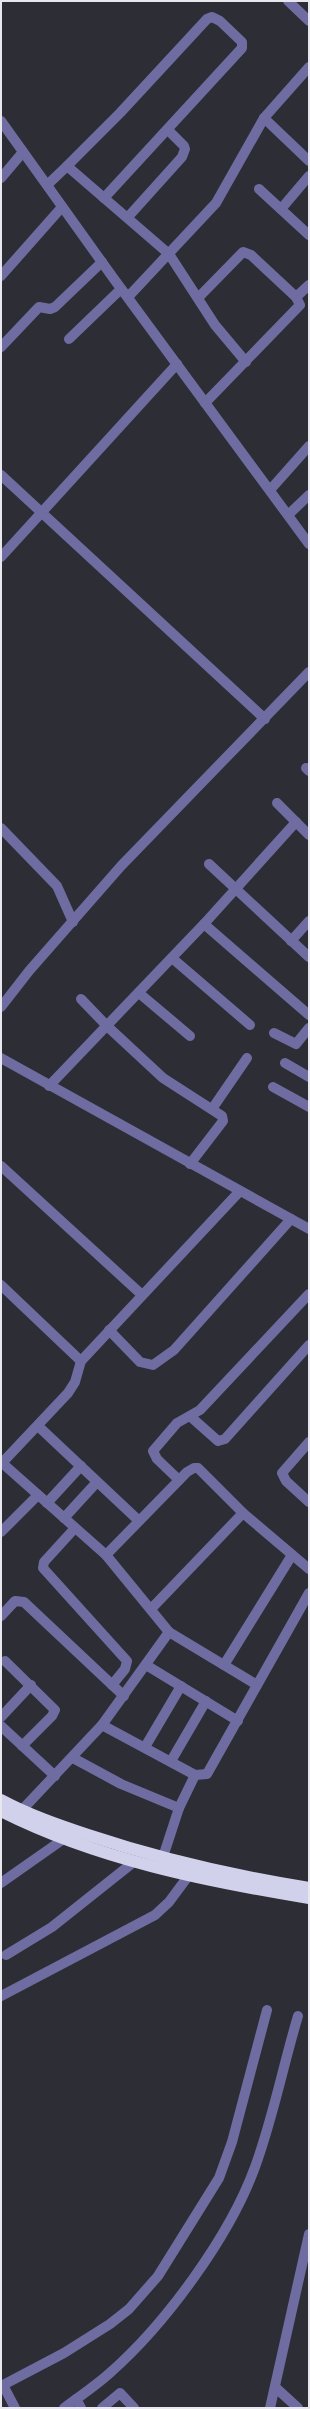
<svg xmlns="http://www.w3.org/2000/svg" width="310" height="2409" viewBox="0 0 310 2409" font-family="Jost,sans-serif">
<rect width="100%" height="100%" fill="#2d2d36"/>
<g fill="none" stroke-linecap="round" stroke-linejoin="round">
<!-- minor -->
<g stroke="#6f6ca1" stroke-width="10">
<path d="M288,1L309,21"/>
<path d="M264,118L309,161"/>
<path d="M1,121L114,279L309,544"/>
<path d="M67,166L120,113L207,19L212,17L220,21L242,42V48L104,198"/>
<path d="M1,178L23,152"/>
<path d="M47,185L67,166L169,254L215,325L246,362"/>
<path d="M259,189L309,235"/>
<path d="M281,209L309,176"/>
<path d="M128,217L182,157L185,149L184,146L168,130"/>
<path d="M1,276L62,207"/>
<path d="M128,297L216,203L264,118L309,67"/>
<path d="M296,297L309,285"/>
<path d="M198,298L243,252L251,255L296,297L300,305L205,403"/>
<path d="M69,339L121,289"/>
<path d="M1,347L39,307L50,309L55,307L102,262"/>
<path d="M1,475L265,719"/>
<path d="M270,490L309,446"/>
<path d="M288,515L309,495"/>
<path d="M1,557L177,364"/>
<path d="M306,768L309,771"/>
<path d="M277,803L309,835"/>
<path d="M1,828L57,886L73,922"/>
<path d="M209,864L309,957"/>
<path d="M204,924L309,1015"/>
<path d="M291,941L309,921"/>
<path d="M172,958L250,1025"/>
<path d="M139,993L190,1036"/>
<path d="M81,999L107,1026L163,1078L222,1116L223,1121L190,1164"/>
<path d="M1,1007L29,971L121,866L309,672"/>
<path d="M274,1033L296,1044L309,1028"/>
<path d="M1,1058L309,1229"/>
<path d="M285,1063L309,1077"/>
<path d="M49,1086L204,924L296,822"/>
<path d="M273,1087L309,1107"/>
<path d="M212,1109L247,1058"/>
<path d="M1,1166L141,1294"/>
<path d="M1,1285L81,1361"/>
<path d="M109,1330L140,1362L153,1365L174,1350L291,1219"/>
<path d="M191,1417L218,1441L225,1439L309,1345"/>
<path d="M38,1426L138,1520"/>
<path d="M309,1442L282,1473L286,1481L309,1502"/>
<path d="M1,1462L106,1555L169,1632L257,1685"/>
<path d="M1,1464L68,1393L75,1382L81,1361L240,1191"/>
<path d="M179,1480L157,1459L153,1451L177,1423L200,1410L309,1294"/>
<path d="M47,1503L81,1466"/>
<path d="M64,1518L97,1482"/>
<path d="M75,1528L44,1562L43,1568L127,1661L125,1669L112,1685"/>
<path d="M1,1532L38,1495"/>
<path d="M106,1555L187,1472L194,1468H198L243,1513L309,1569"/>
<path d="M151,1609L243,1513"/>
<path d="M1,1616L15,1601L24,1602L124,1696"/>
<path d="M5,1661L55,1710L52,1716L22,1746"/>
<path d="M146,1665L238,1721"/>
<path d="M224,1665L292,1555"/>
<path d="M1,1717L31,1685"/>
<path d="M102,1725L195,1775L207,1774L309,1593"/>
<path d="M1,1726L55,1776"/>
<path d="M145,1747L181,1686"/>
<path d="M73,1758L121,1784L179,1808"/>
<path d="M171,1761L206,1701"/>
<path d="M21,1811L102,1725L169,1632"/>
<path d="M161,1863L179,1808L195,1775"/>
<path d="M1,1883L65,1838"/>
<path d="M6,1955L52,1927L135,1861"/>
<path d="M1,1996L155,1915L169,1902L189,1875"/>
<path d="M3,2385L15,2408"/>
<path d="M1,2386L64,2353L110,2324L129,2309L158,2276L219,2178L232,2142L267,2010"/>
<path d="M275,2387L298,2408"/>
<path d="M76,2399L81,2408"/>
<path d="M64,2408C80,2396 97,2385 112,2371C166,2323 230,2236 255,2167C273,2118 283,2066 298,2016"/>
<path d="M102,2408L120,2393L134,2408"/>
<path d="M270,2408L309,2234"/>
</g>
<!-- highway -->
<g stroke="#d1d1eb" stroke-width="12">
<path d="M1,1800C29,1815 58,1825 88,1835C160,1859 234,1876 309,1888"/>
<path d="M1,1811C96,1859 205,1881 309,1898"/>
</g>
</g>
<!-- border -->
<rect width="310" height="2409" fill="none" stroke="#e7e7ed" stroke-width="4"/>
</svg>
